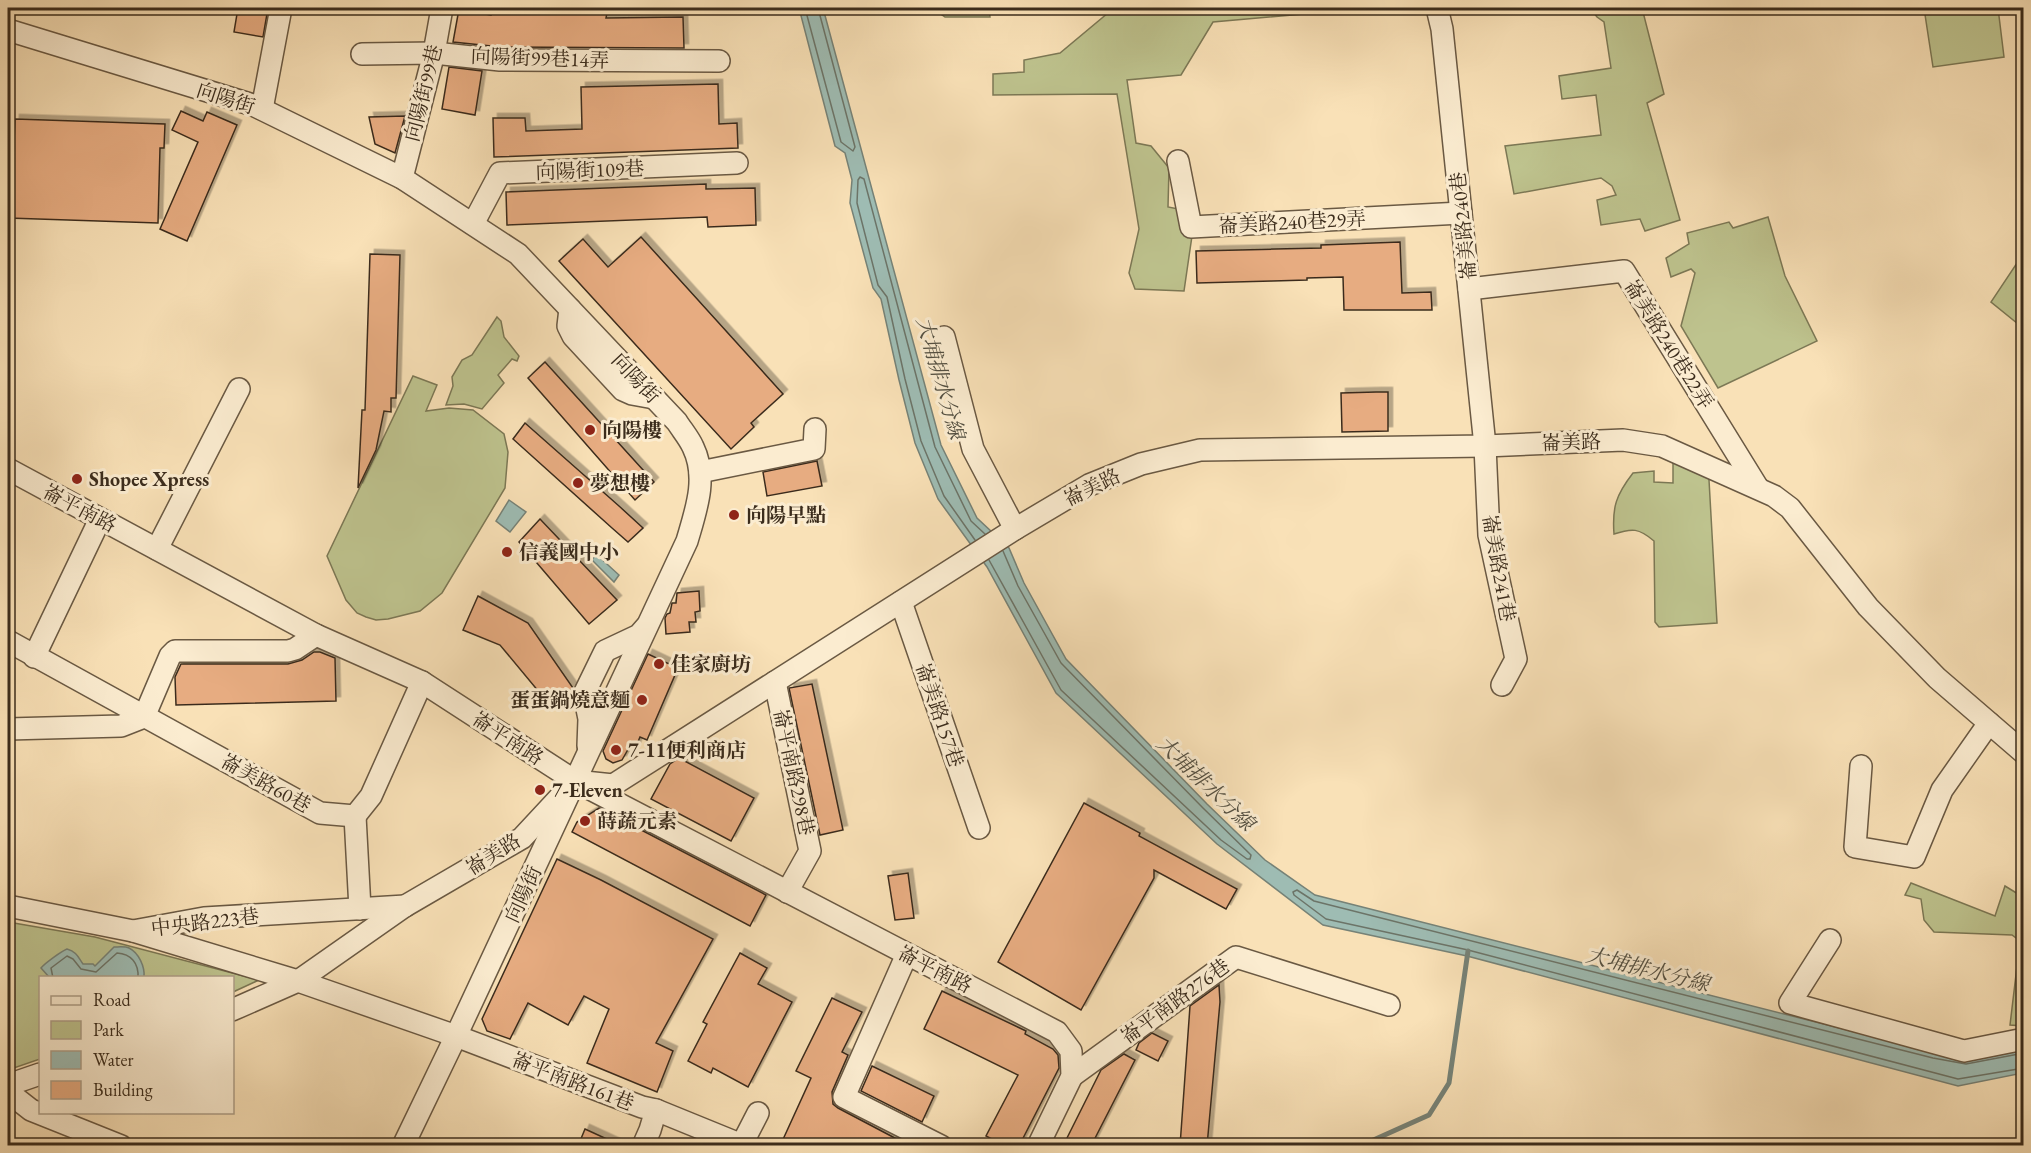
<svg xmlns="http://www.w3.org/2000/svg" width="2031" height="1153" viewBox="0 0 2031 1153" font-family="'EB Garamond','Noto Serif TC',serif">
<defs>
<filter id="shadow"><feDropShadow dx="4.5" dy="-4.5" stdDeviation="0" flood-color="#0004"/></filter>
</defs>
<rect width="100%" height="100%" fill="#f9e1b7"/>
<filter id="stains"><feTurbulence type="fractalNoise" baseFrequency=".00333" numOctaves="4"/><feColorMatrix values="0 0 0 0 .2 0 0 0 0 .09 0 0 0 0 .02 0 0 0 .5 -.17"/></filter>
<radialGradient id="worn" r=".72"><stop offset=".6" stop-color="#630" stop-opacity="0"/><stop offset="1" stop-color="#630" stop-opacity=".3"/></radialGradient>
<!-- green -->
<g fill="#bec38e" stroke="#7c7855" stroke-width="1.5">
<path d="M932,8H989L990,17H945Z"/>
<path d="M1114,8H1372L1213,22L1181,75L1127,80L1136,143L1151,146L1169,168L1168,207L1188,211L1193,229L1184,291L1135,289L1129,273L1139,229L1117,94L993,95V74L1024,72V60L1060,53Z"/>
<path d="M1590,8H1642L1664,94L1647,103L1680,220L1645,231L1640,219L1601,225L1597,200L1616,195L1612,186L1601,178L1514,194L1505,146L1601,135L1596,95L1562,99L1559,76L1611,68L1604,22L1597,17Z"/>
<path d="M1924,8H1998L2004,57L1933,67Z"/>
<path d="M1768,217L1785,276L1817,341L1718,388L1681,326L1695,273L1691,269L1671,277L1666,258L1689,244L1687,233L1729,222L1733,228Z"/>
<path d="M2023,254V328L1991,302Z"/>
<path d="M497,317L501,321L504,337L519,356L517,361L512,359L498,375L504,383L482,409L464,404L446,405L453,386L452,377L462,360L472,355Z"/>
<path d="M413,376L437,385L426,411L449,408L473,410L504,434L508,452L505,488L442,593L420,611L388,619L376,620L366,617L357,613L346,600L327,556Z"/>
<path d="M1673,444L1708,462L1717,623L1659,627L1655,622L1654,541C1639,528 1632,528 1614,534C1612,507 1616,495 1633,473L1654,471V482L1673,483Z"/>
<path d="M1911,883L1995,916L2005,886L2023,897V1026L2010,1025L2020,941L2012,935L1934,932L1924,920L1921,899L1905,895Z"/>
<path d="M8,922L95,937L259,980L233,992L232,978H40V1059L11,1069L8,1067Z"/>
</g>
<!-- water -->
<g fill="#9ebcb3" stroke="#768277" stroke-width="1.5">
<path d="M799,8H823L941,445L977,518L1009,548L1024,583L1066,659L1207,804L1265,860L1315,895L1934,1052L2023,1048V1073L1958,1086L1467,956L1323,925L1217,844L1056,693L987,567L938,499L915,443L899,380L881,299L873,288L850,203L852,180L845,153L835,146Z"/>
<path d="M509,500L526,512L510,532L496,521Z"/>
<path d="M596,554L619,575L614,582L592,560Z"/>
<path d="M114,947C118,947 125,946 129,948C139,953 145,967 144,977H49L41,968C45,963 62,951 67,949C77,952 78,957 83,964H93L95,966Z"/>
</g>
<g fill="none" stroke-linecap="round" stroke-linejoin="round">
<!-- shore -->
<g stroke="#6c7468" stroke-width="1.5">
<path d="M805,8L841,142L853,151L855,147L818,8"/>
<path d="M975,540L944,496L921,441L905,379L887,297L878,285L857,203L858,180L860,177L864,179L935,447L971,521L985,534"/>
<path d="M989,560L1061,690L1221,840L1247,859H1250L1251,855L1203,808L1061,663L1018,586L1003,551"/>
<path d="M53,978L51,968L67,956L73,959L81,969L96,972L117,953C131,954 139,963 138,978"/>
<path d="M2024,1053L1966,1064L1933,1058L1314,901L1297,890L1293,892L1294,895L1326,919L1468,950L1958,1079L2024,1068"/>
</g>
<!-- stream -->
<path stroke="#768277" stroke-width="5" d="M1356,1146L1369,1142L1429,1115L1449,1083L1468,951"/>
</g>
<!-- building -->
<g fill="#e7ac81" stroke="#3b2c1c" stroke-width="1.5" filter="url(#shadow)">
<path d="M238,8H268L263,37L234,32Z"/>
<path d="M492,8H608L606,18L683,17L684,48L501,47L453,42L459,9L491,15Z"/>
<path d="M449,67L482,71L475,115L442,109Z"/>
<path d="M718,84L719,124L737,123L738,148L494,157L493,118H525L526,131L582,129L581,87Z"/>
<path d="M181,111L203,121L207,112L237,125L187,241L160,229L198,142L172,130Z"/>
<path d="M405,116L395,153L375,144L369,117Z"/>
<path d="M15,119L165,124L164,148H160L158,223L8,218V163H13Z"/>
<path d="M706,184V189L755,188L756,225L708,227L707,217L507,225L506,192Z"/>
<path d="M641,237L783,394L751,423L754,427L731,449L559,261L583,239L608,267Z"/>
<path d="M1400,242L1402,293L1431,292L1432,310H1344L1343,277L1307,278V280L1197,283L1196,251L1321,248V245Z"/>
<path d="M370,254L400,255L396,398H391V412L384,411L376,450L358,488L362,410H365Z"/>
<path d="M545,362L654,482L635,500L528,378Z"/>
<path d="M1376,392H1388V431L1342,432L1341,393Z"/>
<path d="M525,423L619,506L643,528L628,542L612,528L513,439Z"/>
<path d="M817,461L822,486L767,496L763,472Z"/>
<path d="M540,519L617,600L589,624L519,542Z"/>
<path d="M699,591L700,611L695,612L696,622H689L690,632L666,634L665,618L667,614L670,613L672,603H676L677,593Z"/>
<path d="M478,596L528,623L573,688L549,704L500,645L463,630Z"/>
<path d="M314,652H320L335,658L336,701L176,705L175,677L181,664H288L302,660Z"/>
<path d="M648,654L678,668L647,740L640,737L635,749L630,746L622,760L613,763L606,759L603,751Z"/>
<path d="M812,684L843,830L820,835L789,688Z"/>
<path d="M679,758L754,798L731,841L651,799L670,764Z"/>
<path d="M1084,803L1140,833L1139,836L1237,889L1226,909L1154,870V878L1081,1010L998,962Z"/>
<path d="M599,808L766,895L750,926L572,832L577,822Z"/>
<path d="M557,859L601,880L713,939L656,1043L673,1051L657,1092L587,1063L609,1009L584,996L568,1025L528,1003L510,1039L487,1031L482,1019Z"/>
<path d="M908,873L914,918L895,920L888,876Z"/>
<path d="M740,953L767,968L758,984L792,1002L748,1087L713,1068L711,1073L688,1061L707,1024L703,1022Z"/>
<path d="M1219,985L1220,1002L1207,1146H1180L1190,1006Z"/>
<path d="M942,991L1026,1031L1025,1034L1053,1049L1058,1055L1059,1068L1019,1146H1005L986,1136L1018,1075L924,1029Z"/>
<path d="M832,998L862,1012L842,1052L848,1055L832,1092L833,1104L838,1108L910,1146H780L811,1078L796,1071Z"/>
<path d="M1152,1033L1168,1041L1158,1061L1136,1050L1139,1043Z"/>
<path d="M1124,1054L1135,1060L1091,1146H1063L1101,1070Z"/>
<path d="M872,1066L934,1096L922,1122L861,1091Z"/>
<path d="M585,1129L622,1146H578Z"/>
</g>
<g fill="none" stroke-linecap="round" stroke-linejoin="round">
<!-- minor casing -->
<g stroke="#6a5943" stroke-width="24">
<g id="minor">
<path d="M1437,8L1442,29L1485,446L1489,535L1516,659L1502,685"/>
<path d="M8,30L253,105L402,178L518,254L677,422C682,430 689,438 693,447C708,478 696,510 687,541L456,1036L403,1146"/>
<path d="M362,54L434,53L500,60L719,61"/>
<path d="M262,109L281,8"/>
<path d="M1178,161L1191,227L1461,213"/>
<path d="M402,178L434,53L442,8"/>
<path d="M473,224L500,173L737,163"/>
<path d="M1469,289L1624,271L1758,488"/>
<path d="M570,309L568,326L573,336L623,390L632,394L654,398"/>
<path d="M944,337L973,449L1015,529"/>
<path d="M8,469L316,635L422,682L575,781L1057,1032L1071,1051L1072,1076L1038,1146"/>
<path d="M700,472L814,449L815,429"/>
<path d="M157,549L239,389"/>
<path d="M901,602L979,828"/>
<path d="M8,641L320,813L355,816L371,796L422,682"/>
<path d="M34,657L100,519"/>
<path d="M775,682L810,851L787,892"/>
<path d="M144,717L170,656L175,651H288L295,649L316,635"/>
<path d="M8,729L121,726L144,717"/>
<path d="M588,746L589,719L584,694L605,651L639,635L646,627"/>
<path d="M1861,766L1855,847L1914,857L1942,790L1989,723"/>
<path d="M355,816L360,909"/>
<path d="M8,906L133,931L204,918L405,906"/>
<path d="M133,931L298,981L456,1036L642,1107L656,1110L650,1130L643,1146"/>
<path d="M1830,940L1790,1003L1964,1051L2024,1039"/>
<path d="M907,954L844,1097L941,1146"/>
<path d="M232,1010L298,981L405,906L522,838L575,781L613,785L1015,529L1089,485L1141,464L1200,450L1485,446L1623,440L1662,446L1774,496L1790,508L1868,607L1937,678L2024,753"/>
<path d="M1072,1076L1236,957L1389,1005"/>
<path d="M8,1085L40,1074"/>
<path d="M8,1092L31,1110L121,1146"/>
<path d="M656,1110L742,1145"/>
<path d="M741,1146L758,1113"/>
</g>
</g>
<!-- minor -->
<use href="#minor" stroke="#fbecd0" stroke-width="21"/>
</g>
<!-- markers -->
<g fill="#8f2418" stroke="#fbecd0" stroke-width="2">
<circle cx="590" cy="430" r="6"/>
<circle cx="77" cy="479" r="6"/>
<circle cx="578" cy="483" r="6"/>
<circle cx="734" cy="515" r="6"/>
<circle cx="507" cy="552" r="6"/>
<circle cx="659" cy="664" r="6"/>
<circle cx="642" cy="700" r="6"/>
<circle cx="616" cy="750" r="6"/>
<circle cx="540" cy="790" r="6"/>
<circle cx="585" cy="821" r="6"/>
</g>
<g text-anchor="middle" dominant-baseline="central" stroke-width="6" stroke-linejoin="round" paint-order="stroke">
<!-- street labels -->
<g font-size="20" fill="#3b2c1c" stroke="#fbecd0">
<text transform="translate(540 58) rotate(2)">向陽街99巷14弄</text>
<text transform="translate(423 93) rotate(-76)">向陽街99巷</text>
<text transform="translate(226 98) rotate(18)">向陽街</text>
<text transform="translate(590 170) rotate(-2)">向陽街109巷</text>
<text transform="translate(1292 222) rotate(-3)">崙美路240巷29弄</text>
<text transform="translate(1463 226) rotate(-96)">崙美路240巷</text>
<text transform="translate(1669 344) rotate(58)">崙美路240巷22弄</text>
<text transform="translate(636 378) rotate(47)">向陽街</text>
<text transform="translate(1571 442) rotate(-2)">崙美路</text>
<text transform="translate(1092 487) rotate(-26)">崙美路</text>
<text transform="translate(80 508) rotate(28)">崙平南路</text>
<text transform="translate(1499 568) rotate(80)">崙美路241巷</text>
<text transform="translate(940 715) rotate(71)">崙美路157巷</text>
<text transform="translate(508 738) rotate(33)">崙平南路</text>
<text transform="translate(794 772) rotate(78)">崙平南路298巷</text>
<text transform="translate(266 783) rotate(29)">崙美路60巷</text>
<text transform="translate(493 854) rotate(-32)">崙美路</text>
<text transform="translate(523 894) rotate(-65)">向陽街</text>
<text transform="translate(205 922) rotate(-7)">中央路223巷</text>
<text transform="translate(935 969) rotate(27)">崙平南路</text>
<text transform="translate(1175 1001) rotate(-36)">崙平南路276巷</text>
<text transform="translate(573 1081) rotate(21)">崙平南路161巷</text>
</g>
<!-- poi labels -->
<g font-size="20" font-weight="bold" fill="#3b2c1c" stroke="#fbecd0" text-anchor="start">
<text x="602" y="430">向陽樓</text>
<text x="89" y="479">Shopee Xpress</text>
<text x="590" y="483">夢想樓</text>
<text x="746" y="515">向陽早點</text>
<text x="519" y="552">信義國中小</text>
<text x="671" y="664">佳家廚坊</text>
<text x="630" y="700" text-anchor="end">蛋蛋鍋燒意麵</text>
<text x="628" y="750">7-11便利商店</text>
<text x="552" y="790">7-Eleven</text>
<text x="597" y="821">蒔蔬元素</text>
</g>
<!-- water labels -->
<g font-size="21" font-style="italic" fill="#545042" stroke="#fbecd0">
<text transform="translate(941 378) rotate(74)">大埔排水分線</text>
<text transform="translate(1206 783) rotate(44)">大埔排水分線</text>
<text transform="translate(1648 969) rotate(14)">大埔排水分線</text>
</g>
</g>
<!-- margin -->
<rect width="2031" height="1153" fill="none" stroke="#f9e1b7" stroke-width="30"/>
<rect x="9" y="9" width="2013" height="1135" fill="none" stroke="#3b2c1c" stroke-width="3"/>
<rect x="15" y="15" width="2001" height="1123" fill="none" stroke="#3b2c1c" stroke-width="1.5"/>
<!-- legend -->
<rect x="39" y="976" width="195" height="138" fill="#fbecd0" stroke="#ae9f88" stroke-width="1.5"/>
<rect x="51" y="996" width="30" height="9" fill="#fbecd0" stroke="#ae9f88" stroke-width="1.5"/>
<text x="93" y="1006" font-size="18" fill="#3b2c1c">Road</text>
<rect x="51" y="1021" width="30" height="18" fill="#bec38e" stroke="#ae9f88" stroke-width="1.5"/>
<text x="93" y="1036" font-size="18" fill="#3b2c1c">Park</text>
<rect x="51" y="1051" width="30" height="18" fill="#9ebcb3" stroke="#ae9f88" stroke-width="1.5"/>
<text x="93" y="1066" font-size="18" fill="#3b2c1c">Water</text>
<rect x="51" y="1081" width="30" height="18" fill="#e7ac81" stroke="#ae9f88" stroke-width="1.5"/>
<text x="93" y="1096" font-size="18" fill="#3b2c1c">Building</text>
<rect width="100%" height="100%" filter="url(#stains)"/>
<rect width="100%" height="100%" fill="url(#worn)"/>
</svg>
